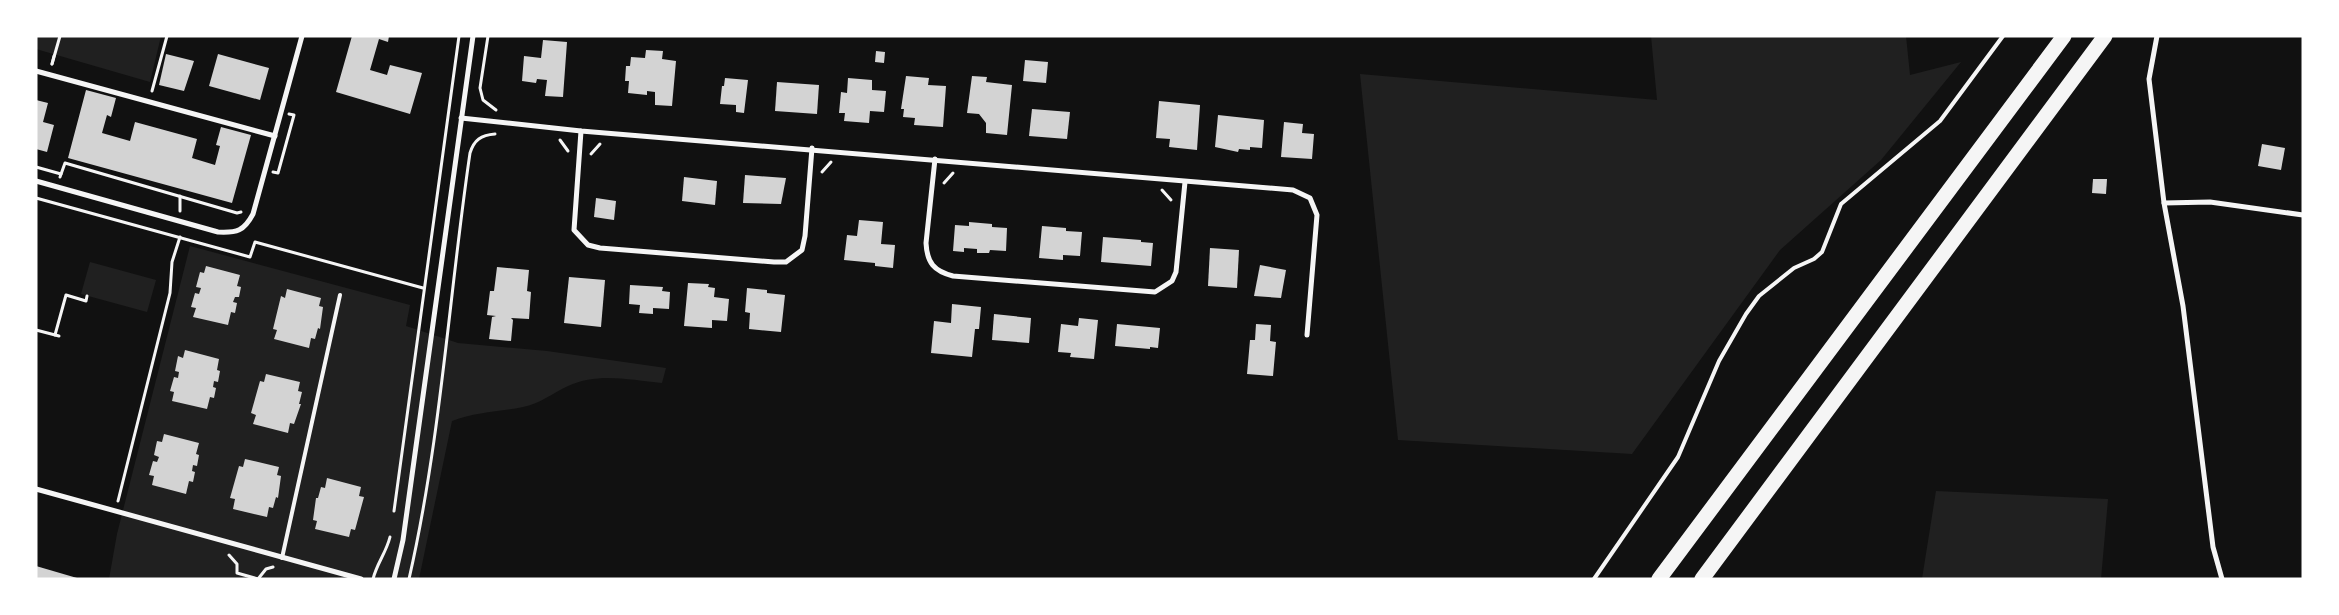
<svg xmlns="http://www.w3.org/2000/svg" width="2339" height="615" viewBox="0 0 2339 615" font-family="'Zilla Slab',serif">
<rect width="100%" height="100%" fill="#111"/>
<!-- green -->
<g fill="#202020">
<path d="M36,36H161L150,82L36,49Z"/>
<path d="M1651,36H1906L1910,75L1961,62L1881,160L1780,250L1632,454L1398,440L1360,74L1657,100Z"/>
<path d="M190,246L410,305L406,326L458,343L547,351L666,368L662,383C630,380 598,372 568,386C553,393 539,404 523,407C498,412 475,412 452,421L419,579H109L117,534Z"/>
<path d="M90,262L156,280L147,312L81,294Z"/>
<path d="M1936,491L2108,499L2101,579H1922Z"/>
</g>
<!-- building -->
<g fill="#d3d3d3">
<path d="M352,36H389L388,42L379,39L370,70L387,75L390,65L422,73L410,114L336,92Z"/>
<path d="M543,40L567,42L563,97L545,96L547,80L537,79L536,83L522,81L524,56L541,58Z"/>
<path d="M646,50L663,51L662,59L676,61L672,106L655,105V92L647,91V95L628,93L629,81H625L626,66H630L631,57L645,58Z"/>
<path d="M876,51L885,52L884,63L875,62Z"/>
<path d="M166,54L194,61L184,91L159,85Z"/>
<path d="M218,54L269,68L260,100L209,86Z"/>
<path d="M1025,60L1048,62L1046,83L1023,81Z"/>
<path d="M906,76L929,78L928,85L946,86L943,127L914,125L915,118L903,117L904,109H901Z"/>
<path d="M972,76L987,77L986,82L1012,85L1007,135L986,133V123L979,114L967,113Z"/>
<path d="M725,78L748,80L744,113L736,112V105L720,104L722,86H724Z"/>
<path d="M848,78L872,80V90L886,91L884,112L870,111L869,123L844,121L845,113H839L841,92L847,93Z"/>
<path d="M777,82L819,85L817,114L775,111Z"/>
<path d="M86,90L116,98L111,117L107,115L102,133L130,141L135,122L197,139L192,158L215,165L220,146L216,145L221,127L251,135L232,203L68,158Z"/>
<path d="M36,100L48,103L43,122L54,125L47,152L36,149Z"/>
<path d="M1159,101L1200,105L1197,150L1169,147L1170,139L1156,138Z"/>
<path d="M1032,109L1070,112L1067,139L1029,136Z"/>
<path d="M1218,115L1264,120L1262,148L1250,147V150L1239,149L1238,152L1215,147Z"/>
<path d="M1284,122L1303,124L1302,133L1314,134L1312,159L1281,157Z"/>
<path d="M2262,144L2285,148L2281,170L2258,166Z"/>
<path d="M745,175L786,178L781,204L743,203Z"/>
<path d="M684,177L717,181L715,205L682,201Z"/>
<path d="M2093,179H2107L2106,194L2092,193Z"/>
<path d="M596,198L616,201L614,220L594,217Z"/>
<path d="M859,220L883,222L881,244L895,245L893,268L875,266V263L844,260L847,235L857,236Z"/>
<path d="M969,222L992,224V227L1007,228L1006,251L990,250L989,253H977V249L964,248V252L953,251L955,225L969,226Z"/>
<path d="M1042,226L1066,228V231L1082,232L1080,256L1063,255V260L1039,258Z"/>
<path d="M1103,237L1141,240V242L1153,243L1151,266L1101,262Z"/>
<path d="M1210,248L1239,250L1237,288L1208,286Z"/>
<path d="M1260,265L1286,270L1281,298L1254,296Z"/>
<path d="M206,266L240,275L237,286L241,287L239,297H235L233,302L237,303L235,313L231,312L228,325L193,317L196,308L191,307L195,293L199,294L201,288L196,287L200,272L204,273Z"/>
<path d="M497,267L529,270L527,291L531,292L529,319L511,318L513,320L511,341L489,339L492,317L496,316L487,315L490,291H494Z"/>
<path d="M569,277L605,280L601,327L564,323Z"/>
<path d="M688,283L709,284L708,287L715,288L714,297L729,299L727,321L712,320V328L684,326Z"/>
<path d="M630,285L663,287L662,291L670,292L669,309L653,308V314L639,313L640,305L629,304Z"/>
<path d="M747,288L767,290V293L785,295L781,332L749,329L750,313L745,312Z"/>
<path d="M287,289L321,298L319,306L323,307L320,329L318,328L315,339L311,338L309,348L274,339L277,330L273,329L281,296L285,298Z"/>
<path d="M952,304L981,307L979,329H975L972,357L931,353L934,321L951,323Z"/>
<path d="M994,314L1031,318L1029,343L992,340Z"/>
<path d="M1079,318L1098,320L1094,359L1070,357L1071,353L1058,352L1061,324L1078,326Z"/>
<path d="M1117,324L1160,328L1158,348L1150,347V349L1115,346Z"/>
<path d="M1256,324L1271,325L1270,341L1276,342L1273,376L1247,374L1250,340H1255Z"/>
<path d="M185,350L219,359L217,370L220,371L218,382L214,381L213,387L216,388L214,398L210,397L207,409L172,401L174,392L170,391L174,377L178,378L179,372L175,371L178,356L183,358Z"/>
<path d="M266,374L300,382L298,391L302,392L299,404H301L294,424L290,423L288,433L253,424L256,415L251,413L260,381L264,382Z"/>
<path d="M164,434L199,443L196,454L199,455L197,466L193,465L192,471L195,472L193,482L189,481L186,494L152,485L154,476L149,475L153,461L157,462L159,457L154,455L157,441L162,442Z"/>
<path d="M245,459L279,467L277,475L281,476L278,498L276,497L273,508L269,507L267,517L233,509L235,499L230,498L239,466L243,467Z"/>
<path d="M327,478L361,487L359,496L364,497L355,530L351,529L349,537L315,529L317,521L313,520L316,498H318L321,487L325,488Z"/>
<path d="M36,566L77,578V579H36Z"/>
</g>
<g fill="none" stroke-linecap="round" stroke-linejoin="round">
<!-- path -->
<g stroke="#f5f5f5" stroke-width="3">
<path d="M488,36L480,88L483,100L496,110"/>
<path d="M52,64L60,36"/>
<path d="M52,64L54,56"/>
<path d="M152,91L167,36"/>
<path d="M560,140L568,151"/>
<path d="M591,154L600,144"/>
<path d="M36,167L61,174"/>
<path d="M273,172L278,173L294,115L289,114"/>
<path d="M822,172L831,162"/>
<path d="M60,177L65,163L237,213L241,212"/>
<path d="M944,183L953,173"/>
<path d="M1162,190L1171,200"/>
<path d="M180,196V211"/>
<path d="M36,198L250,257L255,242L423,288"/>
<path d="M36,330L59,336"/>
<path d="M55,335L66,295L86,301L87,296"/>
<path d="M118,501L170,293L172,262L180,237"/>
<path d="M394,511L459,36"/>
<path d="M229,555L237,564V573L258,579L266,569L273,567"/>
<path d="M373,579C377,563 386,553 390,537"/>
<path d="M409,579C441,439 449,295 470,153C474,140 481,135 495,134"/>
</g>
<!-- service -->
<g stroke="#f5f5f5" stroke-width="4">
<path d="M282,558L340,295"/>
<path d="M1594,579L1678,457L1719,361L1746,314L1759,296L1794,268L1814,259L1822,252L1841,204L1940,121L2003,36"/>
</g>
<!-- minor -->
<g stroke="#f5f5f5" stroke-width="5">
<path d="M2157,36L2149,79L2164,203L2183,306L2213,547L2222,579"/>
<path d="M36,71L275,136"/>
<path d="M461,118L581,131L1293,190L1310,198L1317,215L1307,335"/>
<path d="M581,131L574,230L588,245L600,248L774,262H786L802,250L805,236L812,148"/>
<path d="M935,159L926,243C927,263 934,271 953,276L1155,292L1172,281L1176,272L1185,182"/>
<path d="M36,181L218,232C237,233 244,231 253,214L302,36"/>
<path d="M2164,203L2210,202L2303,215"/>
<path d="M36,489L361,579"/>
<path d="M394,579L403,540L473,36"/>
</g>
<!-- motorway -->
<g stroke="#f5f5f5" stroke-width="15">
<path d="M1659,579L2064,36"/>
<path d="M1702,579L2105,36"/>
</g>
</g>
<!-- border -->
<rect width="2339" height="615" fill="none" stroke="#ffffff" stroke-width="75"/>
</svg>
